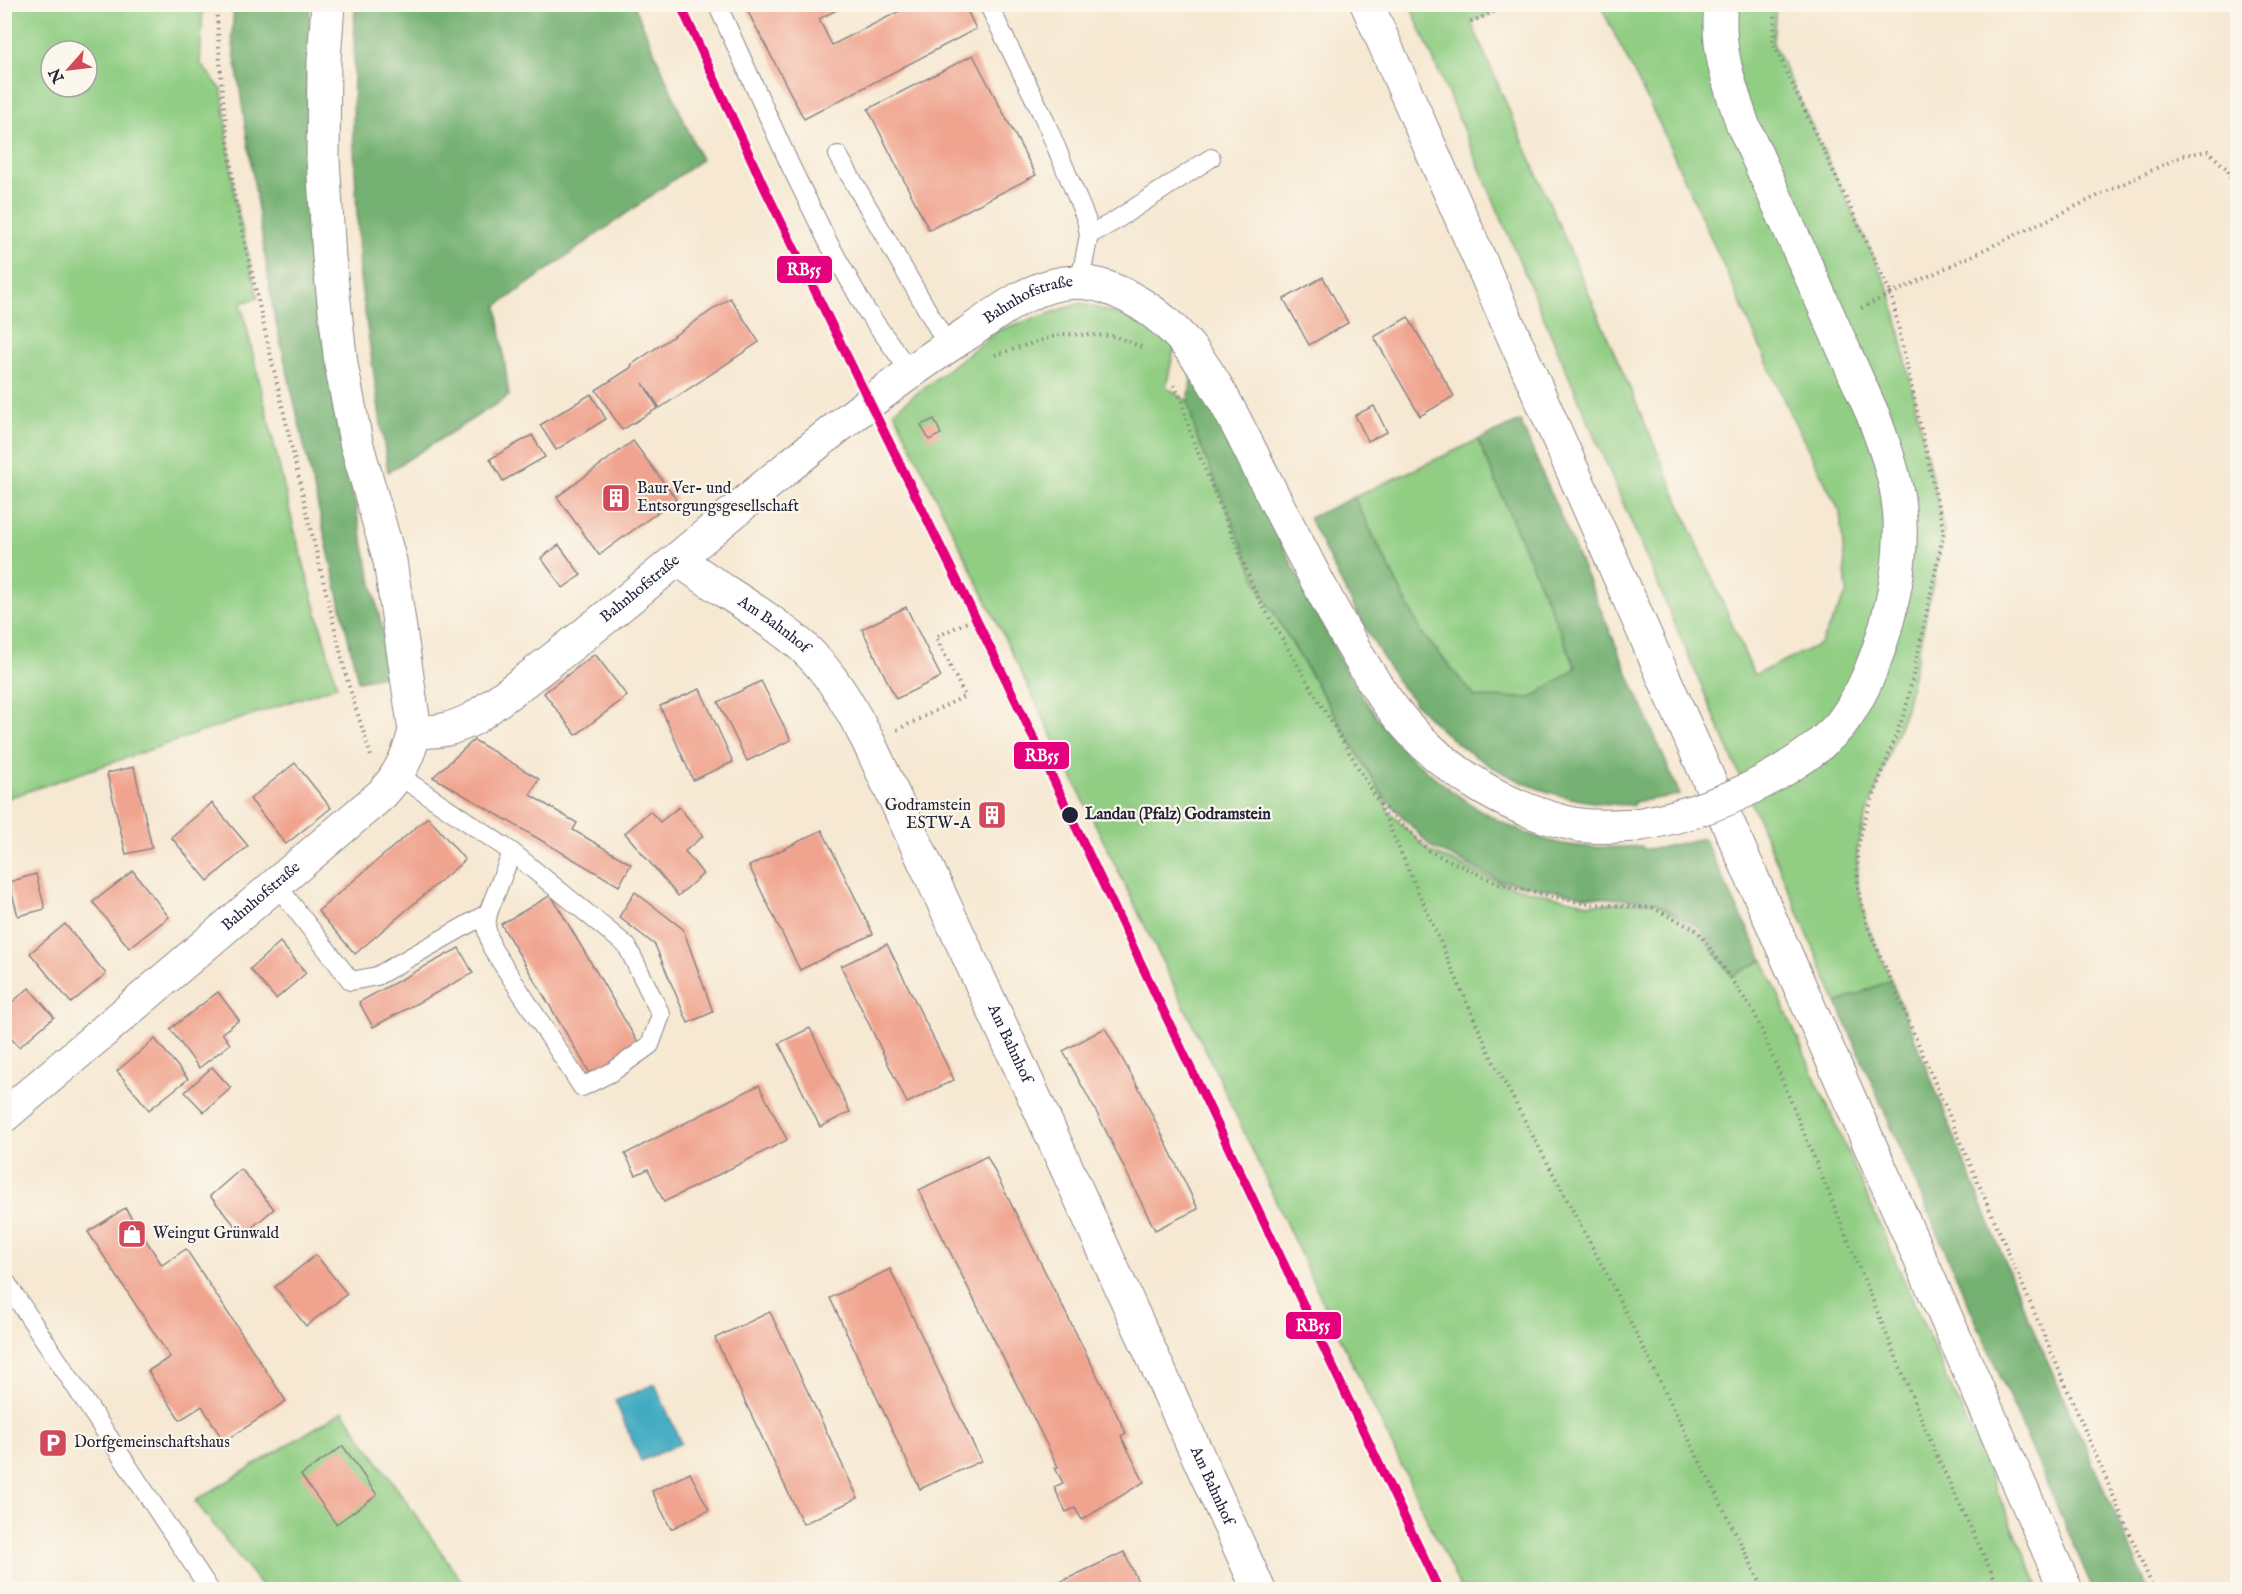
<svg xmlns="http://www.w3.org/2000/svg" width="2242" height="1594" viewBox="0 0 2242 1594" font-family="'IM FELL English',serif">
<rect width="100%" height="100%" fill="#fbf7ec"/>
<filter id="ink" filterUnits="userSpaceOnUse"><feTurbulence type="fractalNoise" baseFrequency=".0167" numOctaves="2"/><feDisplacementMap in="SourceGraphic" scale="12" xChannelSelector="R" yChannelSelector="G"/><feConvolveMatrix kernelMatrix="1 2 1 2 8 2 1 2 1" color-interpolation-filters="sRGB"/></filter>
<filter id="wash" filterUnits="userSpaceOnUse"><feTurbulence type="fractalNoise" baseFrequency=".008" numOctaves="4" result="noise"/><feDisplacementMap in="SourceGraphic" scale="24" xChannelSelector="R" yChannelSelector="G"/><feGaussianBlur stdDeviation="1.35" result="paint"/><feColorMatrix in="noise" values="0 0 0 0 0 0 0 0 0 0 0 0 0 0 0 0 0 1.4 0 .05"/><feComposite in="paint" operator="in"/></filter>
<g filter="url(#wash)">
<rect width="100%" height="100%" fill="#f6e8d2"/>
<!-- green -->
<g fill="#91ce84" stroke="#5a7860" stroke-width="1.5" fill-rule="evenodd">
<path d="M4,5H203L200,63L222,90L235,200L258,298L241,303L293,525L337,686L5,799ZM51,51H87V87H51Z"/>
<path d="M1410,5H1511L1471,22L1754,675L1820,644L1847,593L1840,512L1788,409L1660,125L1600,5H1776L1773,43L1891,294L1944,532L1906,708L1864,822L1857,851L1858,887L1867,925L1891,980L1837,1003Z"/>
<path d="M1081,303L1129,318L1175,345L1166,387L1189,402L1262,593L1383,797L1389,812L1429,851L1505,885L1590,904L1655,902L1698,931L1732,976L1763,960L2040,1589H1461L1309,1273L1217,1074L894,411L999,330Z"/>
<path d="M1478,440L1576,668L1531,698L1475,697L1422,633L1354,497Z"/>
<path d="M343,1411L467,1589H264L195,1501Z"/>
</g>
<!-- forest -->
<g fill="#74b172" stroke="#4b6a56" stroke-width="1.5">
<path d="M234,5H310L307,87L334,410L392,674L358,681L273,309L232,37Z"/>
<path d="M355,5H634L701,160L497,306L509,396L388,472L360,278L353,125Z"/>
<path d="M1193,367L1343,665C1361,694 1378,722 1401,748C1407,756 1417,762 1425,769C1460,800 1501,826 1546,840C1576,849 1611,848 1642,846L1643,849L1659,848L1703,838L1763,960L1732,976L1700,928L1655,902L1585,896L1501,881L1431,847L1384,797L1262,593L1196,435L1188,402Z"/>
<path d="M1520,421L1680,795L1634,802L1633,805C1541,805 1461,761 1404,690C1395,680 1389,667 1382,656C1354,611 1332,564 1309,518L1354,497L1422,633L1475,697L1531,698L1576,668L1478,440Z"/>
<path d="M1891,980L2020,1299L2148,1589H2093L1837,1003Z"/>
</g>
<!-- water -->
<path fill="#42abc2" stroke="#32667e" stroke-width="1.5" d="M655,1384L681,1443L641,1461L615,1401Z"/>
<g id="blocks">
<!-- building -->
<g fill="#f0a48f">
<path d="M753,4H848L819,19L832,45L906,8L904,4H964L976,29L804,119L746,8Z"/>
<path d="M973,55L1036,175L929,230L868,109Z"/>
<path d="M1323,277L1348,323L1309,345L1284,299Z"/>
<path d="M730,298L759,342L660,408L643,383L658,408L622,430L596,390L632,367L631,365Z"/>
<path d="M1408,317L1454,396L1420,416L1374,337Z"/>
<path d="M591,394L606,419L556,450L540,425Z"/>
<path d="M1374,406L1387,432L1368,441L1355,415Z"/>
<path d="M934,419L941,434L929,440L921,425Z"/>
<path d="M532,435L545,457L503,481L490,459Z"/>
<path d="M633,441L676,499L599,555L557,497Z"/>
<path d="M559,545L581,575L563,588L541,558Z"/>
<path d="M906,607L941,677L896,699L862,629Z"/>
<path d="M595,654L627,696L576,735L544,693Z"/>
<path d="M761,681L791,740L747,761L718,702Z"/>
<path d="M700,689L733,762L693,780L660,706Z"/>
<path d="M474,740L539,779L530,795L577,823L573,830L631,864L619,886L433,777Z"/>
<path d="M295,763L331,808L286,844L250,799Z"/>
<path d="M134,767L152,848L126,854L107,773Z"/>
<path d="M212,803L248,846L208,881L171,837Z"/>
<path d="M994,803L1003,821L990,827L981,809Z"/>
<path d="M679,807L703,836L685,851L703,874L678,896L625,833L650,811L660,822Z"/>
<path d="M428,817L465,860L355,954L318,911Z"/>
<path d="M822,830L873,934L800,970L749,866Z"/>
<path d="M133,871L169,917L129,948L93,902Z"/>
<path d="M36,874L45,909L18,916L9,882Z"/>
<path d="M635,892L683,929L713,1012L688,1023L655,945L619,917Z"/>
<path d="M551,895L640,1046L591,1075L501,924Z"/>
<path d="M65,924L106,974L71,1003L30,953Z"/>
<path d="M280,942L306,973L276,999L250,969Z"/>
<path d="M887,944L954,1080L907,1103L841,966Z"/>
<path d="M459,948L473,973L373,1027L359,1002Z"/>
<path d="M29,988L54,1017L19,1047L4,1031V1009Z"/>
<path d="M218,992L239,1020L222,1033L230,1044L199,1068L170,1029Z"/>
<path d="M810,1028L850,1112L820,1127L779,1043Z"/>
<path d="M1105,1028L1142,1094L1198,1209L1155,1230L1099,1117L1063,1051Z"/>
<path d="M155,1039L188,1079L149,1110L117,1071Z"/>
<path d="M212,1067L231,1088L204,1112L185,1092Z"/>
<path d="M759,1085L787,1140L664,1202L648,1169L636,1175L625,1154Z"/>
<path d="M987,1156L1126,1433L1121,1436L1144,1482L1082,1520L1075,1508L1066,1512L1054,1487L1063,1483L1055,1468L1058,1467L919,1190Z"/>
<path d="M241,1169L274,1209L243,1235L210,1196Z"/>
<path d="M125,1208L162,1265L186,1249L286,1401L224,1442L202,1406L180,1420L148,1371L170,1357L88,1232Z"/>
<path d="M316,1255L347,1294L306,1326L275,1287Z"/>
<path d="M890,1269L981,1461L920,1489L830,1298Z"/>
<path d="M770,1312L858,1498L803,1524L715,1338Z"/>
<path d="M343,1446L377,1495L336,1524L301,1475Z"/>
<path d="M690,1473L709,1510L671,1529L652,1491Z"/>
<path d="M1124,1552L1142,1590H1056L1054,1585Z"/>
</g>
</g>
</g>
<g filter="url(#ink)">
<use href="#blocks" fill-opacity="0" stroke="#8c8586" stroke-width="1.5"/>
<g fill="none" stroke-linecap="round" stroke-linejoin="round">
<!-- service casing -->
<g stroke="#8c8586" stroke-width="20">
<g id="service">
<path d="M717,4L791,167L828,242L866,310L911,373"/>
<path d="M988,4L1044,118L1086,219L1089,235L1080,281"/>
<path d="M838,155L948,346"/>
<path d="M1089,235L1113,222L1211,158"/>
<path d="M398,775L512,852L627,946L661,1015L650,1045L612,1072L582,1087L492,948L486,927L488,913L512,852"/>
<path d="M276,884L351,981L377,976L488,913"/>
<path d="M4,1279L210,1590"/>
</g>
</g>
<!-- minor casing -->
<g stroke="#8c8586" stroke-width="35">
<g id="minor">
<path id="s1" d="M678,559C718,589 764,613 802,646C832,673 851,708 869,743L1037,1103L1259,1590"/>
</g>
</g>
<!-- tertiary casing -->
<g stroke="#8c8586" stroke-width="35">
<g id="tertiary">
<path d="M1721,4C1716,47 1729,85 1743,125L1873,415C1884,445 1896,476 1899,507C1906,571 1881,669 1843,721C1836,731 1825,739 1817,747"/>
<path id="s2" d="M415,731C439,733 452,729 473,719C572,648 665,569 759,491C826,435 894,381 968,333C985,321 1003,308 1021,298C1047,284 1076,277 1105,287C1187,315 1219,389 1256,462C1283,516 1311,570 1340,624C1359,658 1379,694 1405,724C1448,773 1509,810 1573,824C1594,828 1615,826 1636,825"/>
</g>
</g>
<!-- secondary casing -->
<g stroke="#8c8586" stroke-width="35">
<g id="secondary">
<path id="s3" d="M4,1116L382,794C400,775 409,755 415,731L390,561L356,442L341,364L329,258L323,158L324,60L328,4"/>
</g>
</g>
<!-- trunk casing -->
<g stroke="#8c8586" stroke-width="35">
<path id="trunk" d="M1367,4L2066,1590"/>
</g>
<!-- path -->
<g stroke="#8c8586" stroke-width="4" stroke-dasharray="1.5 4.5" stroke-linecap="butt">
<path d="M216,4L222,90L235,200L305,505L348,683L371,756"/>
<path d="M1776,4L1773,43L1891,294L1861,308"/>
<path d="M1471,22L1511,4"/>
<path d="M995,355L1061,334L1115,336L1141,347"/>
<path d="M1174,385L1182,401L1191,435L1257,596L1378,801L1492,1059L1604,1269L1764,1590"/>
<path d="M897,730L965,696L936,637L969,621"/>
<path d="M1381,804L1429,851L1499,884L1582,903L1653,908L1698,931L1755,1014L1935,1452L2000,1590"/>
<path d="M2154,1590L1867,925L1858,887L1857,851L1864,822L1906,708L1944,532L1891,294L2184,155L2208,151L2228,170L2238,202"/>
</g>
<!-- service -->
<use href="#service" stroke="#fff" stroke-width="18"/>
<!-- minor -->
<use href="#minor" stroke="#fff" stroke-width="33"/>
<!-- tertiary -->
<use href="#tertiary" stroke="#fff" stroke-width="33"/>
<!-- secondary -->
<use href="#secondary" stroke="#fff" stroke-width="33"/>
<!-- trunk -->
<use href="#trunk" stroke="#fff" stroke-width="33"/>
<!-- tertiary-bridge casing -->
<g stroke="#8c8586" stroke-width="35" stroke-linecap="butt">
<path id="tertiary-bridge" d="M1636,825C1703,814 1763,788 1817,747"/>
</g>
<!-- tertiary-bridge -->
<use href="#tertiary-bridge" stroke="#fff" stroke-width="33"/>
<!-- rail-1 casing -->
<g stroke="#fbf7ec" stroke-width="14">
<path id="rail-1" d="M680,4L765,189L1006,680L1439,1590"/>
</g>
<!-- rail-1 -->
<use href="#rail-1" stroke="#e5007d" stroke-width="9"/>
</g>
</g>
<!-- icons -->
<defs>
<g id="building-square" transform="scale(1.5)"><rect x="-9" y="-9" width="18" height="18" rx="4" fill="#d1495b" stroke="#fbf7ec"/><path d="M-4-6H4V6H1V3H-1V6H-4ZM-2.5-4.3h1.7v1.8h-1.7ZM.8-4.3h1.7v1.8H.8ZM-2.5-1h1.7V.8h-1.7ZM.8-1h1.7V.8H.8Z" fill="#fff"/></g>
<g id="shop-square" transform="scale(1.5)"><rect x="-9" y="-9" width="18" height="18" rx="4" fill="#d1495b" stroke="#fbf7ec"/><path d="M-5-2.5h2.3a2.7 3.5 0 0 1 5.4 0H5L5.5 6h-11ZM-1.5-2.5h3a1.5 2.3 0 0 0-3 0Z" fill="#fff"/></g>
<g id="parking-square" transform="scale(1.5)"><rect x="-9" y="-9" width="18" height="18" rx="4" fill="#d1495b" stroke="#fbf7ec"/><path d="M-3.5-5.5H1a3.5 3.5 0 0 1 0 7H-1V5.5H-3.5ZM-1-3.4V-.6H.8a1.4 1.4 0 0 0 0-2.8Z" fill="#fff"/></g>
</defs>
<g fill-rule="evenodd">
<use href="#building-square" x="616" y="498"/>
<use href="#building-square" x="992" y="815"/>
<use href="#shop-square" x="132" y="1234"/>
<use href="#parking-square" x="53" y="1443"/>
</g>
<!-- markers -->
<circle fill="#22223b" stroke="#fbf7ec" stroke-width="2" cx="1070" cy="815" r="9"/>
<g text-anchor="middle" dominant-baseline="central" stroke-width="4.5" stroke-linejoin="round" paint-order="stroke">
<!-- street labels -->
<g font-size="16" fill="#22223b" stroke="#fbf7ec">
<text stroke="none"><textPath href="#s2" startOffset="758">Bahnhofstraße</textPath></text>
<text stroke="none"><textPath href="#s2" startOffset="272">Bahnhofstraße</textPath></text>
<text stroke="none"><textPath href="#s1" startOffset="116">Am Bahnhof</textPath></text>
<text stroke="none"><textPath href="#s3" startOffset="338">Bahnhofstraße</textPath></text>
<text stroke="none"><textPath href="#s1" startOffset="602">Am Bahnhof</textPath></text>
<text stroke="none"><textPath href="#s1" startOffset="1088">Am Bahnhof</textPath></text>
</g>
<!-- poi labels -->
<g font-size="16" fill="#22223b" stroke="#fbf7ec" text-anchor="start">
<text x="637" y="489">Baur Ver- und<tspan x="637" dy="18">Entsorgungsgesellschaft</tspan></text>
<text x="971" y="806" text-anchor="end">Godramstein<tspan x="971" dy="18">ESTW-A</tspan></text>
<text x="153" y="1234">Weingut Grünwald</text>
<text x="74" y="1443">Dorfgemeinschaftshaus</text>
</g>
<!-- stop labels -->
<g font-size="16" font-weight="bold" fill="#22223b" stroke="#fbf7ec" text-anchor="start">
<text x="1085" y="815">Landau (Pfalz) Godramstein</text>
</g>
</g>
<g stroke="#fbf7ec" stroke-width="2">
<rect x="776" y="255" width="57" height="29" rx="6" fill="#e5007d"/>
<rect x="1013" y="741" width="57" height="29" rx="6" fill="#e5007d"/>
<rect x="1285" y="1311" width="57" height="29" rx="6" fill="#e5007d"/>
</g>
<g font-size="16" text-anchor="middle" font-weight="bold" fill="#fff">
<text x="804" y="275">RB55</text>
<text x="1042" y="761">RB55</text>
<text x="1313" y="1331">RB55</text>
</g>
<!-- margin -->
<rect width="2242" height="1594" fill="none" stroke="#fbf7ec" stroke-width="24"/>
<!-- north arrow -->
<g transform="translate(69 69) rotate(242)"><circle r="28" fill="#fbf7ec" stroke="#a4a2a5" stroke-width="1.5"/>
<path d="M0-4.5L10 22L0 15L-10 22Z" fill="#d1495b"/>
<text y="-9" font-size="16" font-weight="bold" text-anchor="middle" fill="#22223b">N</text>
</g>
</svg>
